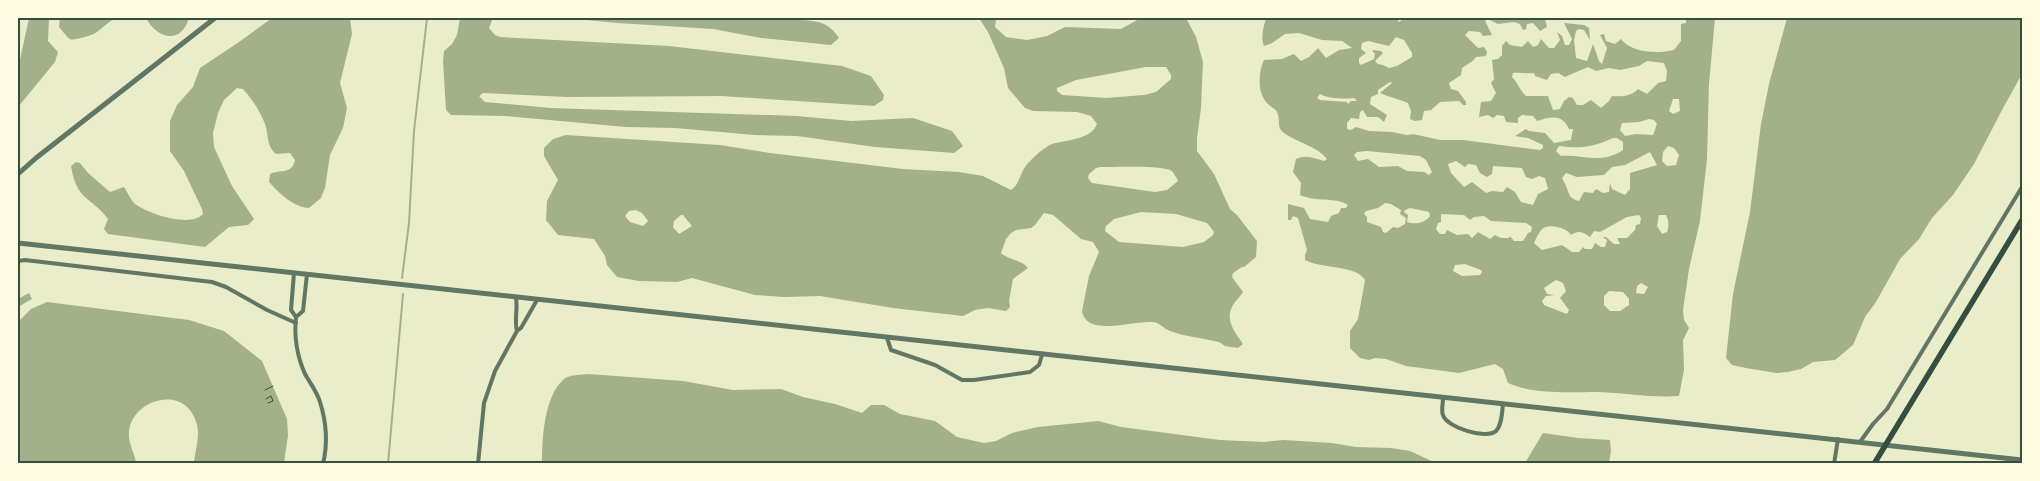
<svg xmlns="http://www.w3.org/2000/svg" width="2040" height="481" viewBox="0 0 2040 481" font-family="'Asap Condensed',sans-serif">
<rect width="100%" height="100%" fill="#e9edc9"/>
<!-- water -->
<g fill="#a3b18a" fill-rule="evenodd">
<path d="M29,18H49L48,41L58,52L55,62L18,107V69Z"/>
<path d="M60,18H119C107,19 101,34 85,37C67,41 72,42 59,27Z"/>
<path d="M146,18H145H189C181,45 157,39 146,18Z"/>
<path d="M272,18H350L352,34L340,83L347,108L343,128L330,155L325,188L321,198L309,208C293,207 279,193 269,182L270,174C280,169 292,175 295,160L290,153L276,154C266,145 269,136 265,124C260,111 252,99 243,89L237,88L224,100L218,113L213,133L214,147L232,186L254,219L248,225L229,227L205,247L108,234L104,229L108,219C90,195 77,202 71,166L76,162L80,163L88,173L110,192L124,187C128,193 130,199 135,204C149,214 190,228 203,214L202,209L184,171L170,151V121L177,105L193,87L200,68L239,42Z"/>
<path d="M460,18H493L489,28L495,35L500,37L669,46L842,66L871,76L884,95L883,100L874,106L721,96L568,97L483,93L479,96L485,102L551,108L797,116L851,121L913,118L952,131L963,146L954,153L875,147L797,136L755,135L675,128L626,127L505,116L451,115L446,110L443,61L444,51L452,44L457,35Z"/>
<path d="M565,18H790C813,23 825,17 839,38L831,45L761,38L713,29L618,23Z"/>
<path d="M979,18H999L996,20L995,27L1006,37L1027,40L1047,36L1065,27L1121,29L1139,19L1138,18H1186L1196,37L1203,62L1201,108L1197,138V151L1214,174L1230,209L1237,215L1257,241L1256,257L1244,267H1242L1233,273L1232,277L1243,292C1240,297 1238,298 1235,302C1223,318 1234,331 1243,344L1238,348L1225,346L1219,342C1203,338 1186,337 1170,331C1165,329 1161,325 1157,323C1140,317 1087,340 1082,311L1089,276L1099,252L1093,242L1081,239L1053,215L1044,213L1035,225L1031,228L1016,230L1011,233L1006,239L1001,253C1010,261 1021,259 1028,268L1013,279L1009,301L1010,307L1006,311L988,308L975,310L963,316L893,308L820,296L784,297L755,295L692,278L677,282L639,281L617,277L607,265L605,256L594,239L558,235L546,220L547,201L558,180L544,156V148L553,139L566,135L720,145L770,153L903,169L959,172L983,176L1011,190C1020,183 1019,176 1025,167C1030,160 1044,147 1052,144C1065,140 1091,140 1097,124L1091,116L1077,112L1033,111L1025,108L1008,88L1004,68L988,32ZM1146,67H1166L1171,75V79L1156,92L1144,95L1106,98L1062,95L1057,91V88L1076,80ZM1101,167C1114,167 1163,165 1172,171C1174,174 1177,178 1178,181L1167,190L1155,192L1092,183L1088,178L1089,174L1096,168ZM636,210L642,213L648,221L643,226L630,222L625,216L629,211ZM1141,212L1176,214L1207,223L1214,232L1213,235L1204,242L1183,247L1119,242L1105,231L1106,226L1114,219ZM681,215H683L692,226L679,234L673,227L674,221Z"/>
<path d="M1266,18H1398V22L1401,21L1402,18L1545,19L1547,27L1540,31L1533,23L1527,24L1526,29L1523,30L1520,24L1514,22L1498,24L1488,19L1485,21L1492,35L1483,36L1480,32L1469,31L1465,35L1478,48L1484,47L1487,52L1486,56L1476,57C1472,63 1467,64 1462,68L1461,75L1449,83L1451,89L1458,91L1466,102V105H1463L1459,101L1440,102L1431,110L1424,111L1422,120L1415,121L1410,119L1411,111L1408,103C1398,99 1389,97 1380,93L1392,83L1390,82L1378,90V94L1371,97L1370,104L1387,115L1384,122L1378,117H1367L1363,110L1360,112L1359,119L1351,118L1347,123V129L1351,130L1356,127L1369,131L1392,132L1407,135L1413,134L1440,140H1463L1540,150L1543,148V145L1528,138L1515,136L1526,129L1529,131L1545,133L1554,143L1571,140L1573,129H1569C1562,113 1550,117 1537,121L1533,116L1522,115L1518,118V123L1506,122L1504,116L1497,115L1493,118L1488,115L1479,117L1481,102L1491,101L1496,93L1491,83L1494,79L1492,60L1498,59L1502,55V46L1506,41L1510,45L1522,47L1528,41L1533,47L1538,45L1541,39L1549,48H1554L1560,40L1557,32L1562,36L1565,45H1569L1572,39L1564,23L1584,25L1589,28L1590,40L1584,30L1579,29L1576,31L1574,40L1576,58L1587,61L1593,44L1599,61L1602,64L1607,48L1600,35L1604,34L1606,41L1615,44L1621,39C1631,53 1658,54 1674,50L1681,41V24L1686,23V18H1715L1709,84L1707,159L1700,221L1689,269L1683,310L1684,320L1689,328L1683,340L1684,370L1679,396C1651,398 1626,393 1598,392C1569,392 1535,395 1508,383L1503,369L1495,364L1459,373L1406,366L1386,359L1375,358L1369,360L1360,358L1350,348V331L1358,319L1365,280C1357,265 1321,269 1305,260V255L1307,250L1298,218L1293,216L1291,220H1288V204L1304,208L1310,219L1328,222L1331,216L1339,213L1341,208H1346L1348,205C1337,197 1314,202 1300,195L1301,183L1293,172L1296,159C1306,154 1314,158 1324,161L1327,159C1317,146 1298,143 1284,133C1277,128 1280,123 1278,115C1277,109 1272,108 1268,104C1257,94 1258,72 1264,60L1282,59L1294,54L1301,61L1309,57L1318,48L1326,58L1339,50L1352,48L1342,41L1322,40L1299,33L1285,34L1272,43L1264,46C1260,37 1264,26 1266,18ZM1396,37L1404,40L1412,53V57L1397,66L1389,68L1383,65L1378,64L1375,61L1383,53L1381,51L1372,50L1375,54L1374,59L1361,65L1359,63V58L1366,53L1361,49L1362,43L1368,41L1389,46ZM1647,61L1664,63L1667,71L1666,81L1658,83L1647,94L1638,89C1631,96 1623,97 1612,96L1609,101L1601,108L1591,100L1583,105H1577L1573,98L1569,97L1564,101L1560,109L1553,110L1548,96H1526C1519,89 1518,83 1512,77L1513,73C1521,72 1526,74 1534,73L1535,76L1547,80L1551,74L1558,73L1565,77L1588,67L1596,71L1609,68L1620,70L1639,66ZM1320,94C1329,99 1345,99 1354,98L1357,101H1351L1348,104L1347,102L1320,100L1317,98ZM1673,99H1679L1680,111L1673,114L1669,111ZM1649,119L1654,120L1657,124L1653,135L1636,134L1625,136L1620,130L1622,123L1639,122ZM1613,138H1617L1623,142V150C1600,165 1584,154 1561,156L1556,151L1559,146C1581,149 1593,147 1613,138ZM1668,146L1674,148L1679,155L1676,165L1667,166L1662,161L1663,152ZM1367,151L1420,156L1426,160L1432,172L1429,175L1424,172L1407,171L1398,166L1379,167L1368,159L1358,161L1354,155L1357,152ZM1650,152L1657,165L1630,173V189L1625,195L1612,189L1610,183L1609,192L1603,193L1596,189L1593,193L1584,192L1579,201C1569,199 1569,193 1566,186C1565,183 1563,181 1562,178L1566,173L1577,177L1604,175L1612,167L1625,165ZM1456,161L1465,167L1468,164L1476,165L1480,173L1487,177L1492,174L1493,166L1522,168L1526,177L1532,179L1539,176L1545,178L1548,189L1538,194L1533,205L1521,202L1515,192L1507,187L1503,192L1492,191L1486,193L1472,182L1464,187L1451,173L1448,164ZM1385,203L1391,204L1401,210L1400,214L1406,218L1405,224L1398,228L1393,227L1386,233L1383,232L1381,227L1367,222V217L1364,214L1366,211L1378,208ZM1410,208L1429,212L1430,216C1425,223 1415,225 1407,222L1408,215L1404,212L1405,210ZM1441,214L1464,215L1470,220L1474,217L1484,216L1491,221L1526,223L1532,227L1531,232L1528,233L1523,241H1514L1510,236L1509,238H1501L1495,235L1490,239L1478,232L1472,238L1468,234L1457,235L1447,230L1445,234H1440L1436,229L1438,223L1441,222ZM1639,215L1641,218L1640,224L1636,225L1635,230L1627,238H1617L1620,244H1614L1606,237H1603L1607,240L1605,247H1601L1595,243L1592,249H1585L1583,247L1579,252H1572L1562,245L1542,250L1534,243C1536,239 1539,232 1542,229C1549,223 1567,228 1571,235C1579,230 1582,232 1590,237L1594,231L1600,232L1627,217ZM1659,215H1666C1669,221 1669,226 1667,232L1662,234L1657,226ZM1465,264L1481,270L1482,272L1480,275L1462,276L1453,271L1455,265ZM1556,280L1563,283L1566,291L1560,298L1569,310L1567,314L1544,305L1542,301L1546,296L1555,295L1547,294L1544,288ZM1641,283L1648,287L1644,294L1636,293L1637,286ZM1609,291L1623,292L1629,299V305L1620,311H1610L1604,305V296Z"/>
<path d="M1787,18H2022V74L2002,110L1974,164L1953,195L1932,218L1919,239L1900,259L1876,302L1865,317L1853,345L1835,360L1813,362L1801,369L1788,372L1776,373L1746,368L1732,365L1726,358L1733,294L1750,212L1761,124L1769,84Z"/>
<path d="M29,293L32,299L18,307V299Z"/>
<path d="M47,302L189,320L224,331L262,361L287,419L288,435L284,463H194C195,452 200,436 197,425C187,382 130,399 129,433C128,443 135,454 136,463L18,464V322L31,309Z"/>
<path d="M589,374L683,381L733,390L781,389L803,397L835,404L862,413L871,405H884L900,414L935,421L957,437L984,443L996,441L1012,433L1038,427L1098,421L1121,427L1220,440L1264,442L1283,440L1332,443L1356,447L1391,448L1410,451L1436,463H542C542,440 544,397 563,380C569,374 581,375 589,374Z"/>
<path d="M1543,433L1578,438L1610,440L1611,451L1609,463H1525Z"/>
</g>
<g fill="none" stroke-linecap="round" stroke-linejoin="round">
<!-- stream -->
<g stroke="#a3b18a" stroke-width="2">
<path d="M402,278L409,223L414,131L427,18"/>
<path d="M388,464L403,294"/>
</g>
<!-- path -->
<g stroke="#344e41" stroke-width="1">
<path d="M265,390L273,386"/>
<path d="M266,399L271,396L273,401L268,403"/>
</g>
<!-- minor -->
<g stroke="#617663" stroke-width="4">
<path d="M18,261L25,260L212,282L226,287L267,310L296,323"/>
<path d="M294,273L291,310L296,317"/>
<path d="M307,274L303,311L296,317C294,336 297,356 305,374C310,383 317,392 320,402C326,421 328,443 323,464"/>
<path d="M516,298C518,310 514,320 517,331"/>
<path d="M887,338L891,350L935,365L962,380H974L1030,372L1039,365L1042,355"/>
<path d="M1443,399C1443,404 1441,410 1443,415C1446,427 1486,440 1496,431C1502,425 1502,412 1503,404"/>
<path d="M1860,442L1873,424L1887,409L2022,187"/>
<path d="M478,464L484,403L495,371L517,331L521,328L537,300"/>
<path d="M1834,464L1838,439"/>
</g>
<!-- tertiary -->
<g stroke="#617663" stroke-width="5">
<path d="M18,174L36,158L215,18"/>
<path d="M18,243L2022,460"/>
</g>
<!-- secondary -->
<path stroke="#344e41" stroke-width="5.5" d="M1874,464L2022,220"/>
</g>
<!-- border -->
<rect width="2040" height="481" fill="none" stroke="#fefae0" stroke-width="38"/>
<rect x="19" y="19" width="2002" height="443" fill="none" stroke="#344e41" stroke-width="2"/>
</svg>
